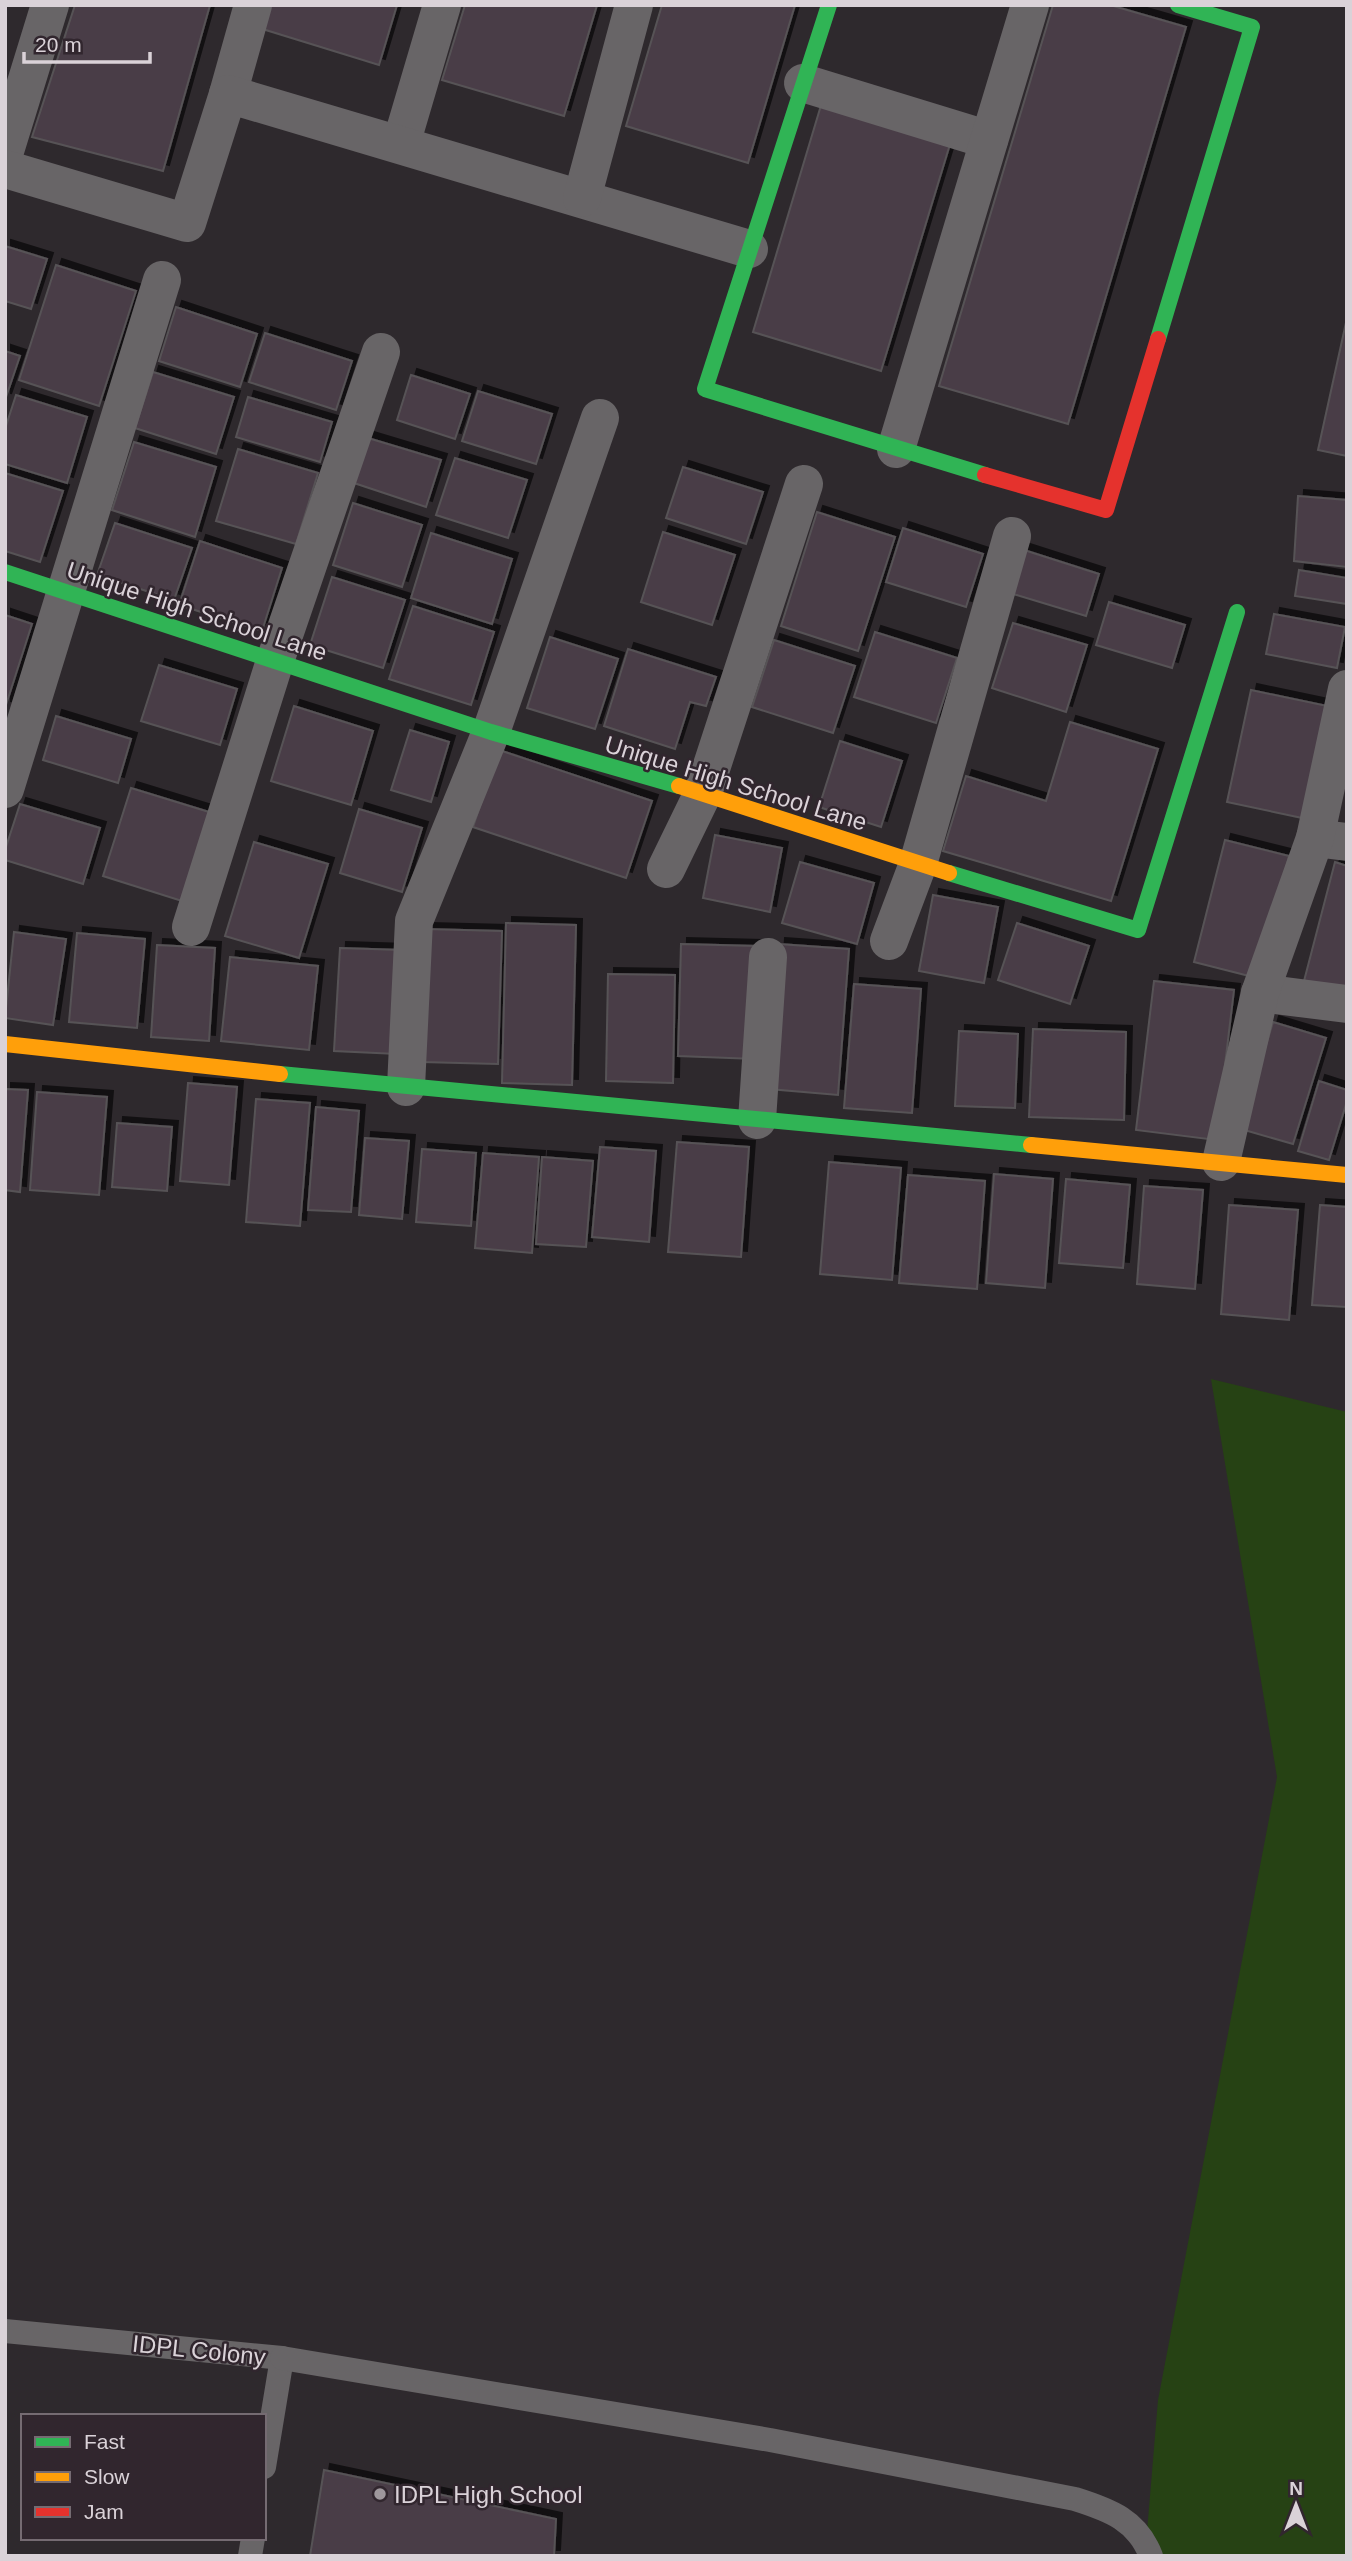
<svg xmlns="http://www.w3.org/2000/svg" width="1352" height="2561" viewBox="0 0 1352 2561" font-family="Arial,sans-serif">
<defs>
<filter id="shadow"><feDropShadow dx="6" dy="-6" stdDeviation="0" flood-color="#0009"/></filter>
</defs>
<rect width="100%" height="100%" fill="#2e292d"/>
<!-- green -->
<path fill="#264214" d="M1211,1379L1347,1412V2556H1145L1158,2400L1277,1777Z"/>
<!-- building -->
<g fill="#4a3d47" stroke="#575356" stroke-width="2" filter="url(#shadow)">
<path d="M75,5H210L163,171L32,137Z"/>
<path d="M262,5H397L379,65L256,27Z"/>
<path d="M465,5H597L564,116L442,80Z"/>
<path d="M662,5H795L748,163L626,126Z"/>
<path d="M1053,5H1110L1186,27L1068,424L939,386Z"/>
<path d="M822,102L951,141L881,371L753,332Z"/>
<path d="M5,246L47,259L31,309L5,301Z"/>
<path d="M56,265L136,291L99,406L19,380Z"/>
<path d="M176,307L257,334L240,387L159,361Z"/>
<path d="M1347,318V456L1318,450Z"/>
<path d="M265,333L352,361L336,410L249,382Z"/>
<path d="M5,351L20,356L5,400Z"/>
<path d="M153,372L234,397L216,454L135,428Z"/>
<path d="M411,375L470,394L455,439L397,420Z"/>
<path d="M478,391L552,414L536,464L462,441Z"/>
<path d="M16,395L87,417L67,483L5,464V429Z"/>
<path d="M248,397L332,422L320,462L236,437Z"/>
<path d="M368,438L441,460L426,507L354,483Z"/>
<path d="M134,442L216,467L195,537L112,510Z"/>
<path d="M238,449L318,473L296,544L216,521Z"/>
<path d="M455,458L527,480L508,538L436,515Z"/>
<path d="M683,467L763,492L746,544L666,518Z"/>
<path d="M5,473L63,491L40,562L5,551Z"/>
<path d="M1298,496L1347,500V567L1294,561Z"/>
<path d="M353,503L422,525L402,587L333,565Z"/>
<path d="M817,512L895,537L858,651L781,626Z"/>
<path d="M115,523L192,548L174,600L97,575Z"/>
<path d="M903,528L983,554L966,607L886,582Z"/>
<path d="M663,532L735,555L712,625L641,602Z"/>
<path d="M431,533L512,559L492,624L411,598Z"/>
<path d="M200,541L282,568L262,631L179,605Z"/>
<path d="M1024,550L1099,574L1086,616L1010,593Z"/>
<path d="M1299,570L1347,578V604L1295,596Z"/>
<path d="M332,577L405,600L383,668L310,645Z"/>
<path d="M1109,602L1185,625L1172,668L1096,645Z"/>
<path d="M413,606L494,632L471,705L389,679Z"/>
<path d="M1274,614L1345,627L1337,668L1266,654Z"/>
<path d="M5,615L32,624L5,708Z"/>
<path d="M1013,623L1087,645L1066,712L992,688Z"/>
<path d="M875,632L957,658L936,723L854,697Z"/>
<path d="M550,637L618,659L595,729L527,708Z"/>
<path d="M774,640L855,666L833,733L752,707Z"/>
<path d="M628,649L716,677L706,706L690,702L675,749L604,726Z"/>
<path d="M159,665L237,689L220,745L141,721Z"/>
<path d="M1251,690L1332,707L1307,819L1227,802Z"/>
<path d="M294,706L373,731L351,805L271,781Z"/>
<path d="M56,716L131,739L118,783L43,760Z"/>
<path d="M1070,722L1158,749L1111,901L943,851L966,776L1046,801Z"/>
<path d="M410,730L449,742L431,802L391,790Z"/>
<path d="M840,741L902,761L881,827L819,807Z"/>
<path d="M499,750L652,801L626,878L473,827Z"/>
<path d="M131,788L209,812L182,901L103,876Z"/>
<path d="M20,804L100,828L83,884L5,860V850Z"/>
<path d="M359,809L422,828L402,892L340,873Z"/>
<path d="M715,835L782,848L770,912L703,898Z"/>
<path d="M1225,840L1289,856L1257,978L1194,962Z"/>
<path d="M254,842L328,864L299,958L225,936Z"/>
<path d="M800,862L874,883L857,944L782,923Z"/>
<path d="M1335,862L1347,866V992L1304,981Z"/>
<path d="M933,895L998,907L984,983L919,971Z"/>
<path d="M506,923L576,925L572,1085L502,1083Z"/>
<path d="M1017,923L1089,946L1070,1004L998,980Z"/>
<path d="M425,929L502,931L498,1064L422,1062Z"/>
<path d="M14,932L66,939L53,1025L5,1018Z"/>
<path d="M77,933L145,939L137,1028L69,1022Z"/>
<path d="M681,944L757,946L755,1059L678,1056Z"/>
<path d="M779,944L849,949L838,1095L769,1089Z"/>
<path d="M157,945L215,948L209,1041L151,1037Z"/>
<path d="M340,948L402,950L397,1054L334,1051Z"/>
<path d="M230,957L318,966L309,1050L221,1041Z"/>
<path d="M608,974L675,975L673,1083L606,1081Z"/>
<path d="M1154,981L1234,990L1216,1140L1136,1130Z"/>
<path d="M854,984L921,989L912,1113L844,1108Z"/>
<path d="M1273,1022L1326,1038L1293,1144L1241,1129Z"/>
<path d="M1033,1029L1126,1032L1124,1120L1029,1117Z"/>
<path d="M959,1031L1018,1034L1015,1108L955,1106Z"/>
<path d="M1319,1081L1347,1090V1101L1329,1160L1298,1151Z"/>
<path d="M188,1083L237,1087L229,1185L180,1181Z"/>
<path d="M5,1089L28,1090L20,1192L5,1190Z"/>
<path d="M37,1092L107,1097L99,1195L30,1190Z"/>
<path d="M256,1099L310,1103L300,1226L246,1222Z"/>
<path d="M316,1107L359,1111L351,1212L308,1210Z"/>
<path d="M117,1123L172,1127L167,1191L112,1187Z"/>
<path d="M365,1138L409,1141L402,1219L359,1215Z"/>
<path d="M677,1142L749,1147L741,1257L668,1252Z"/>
<path d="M600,1147L656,1151L649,1242L592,1237Z"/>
<path d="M422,1149L476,1153L471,1226L416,1222Z"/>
<path d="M483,1153L539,1157L532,1253L475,1248Z"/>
<path d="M542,1157L593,1161L586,1247L536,1244Z"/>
<path d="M829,1162L901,1168L892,1280L820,1274Z"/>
<path d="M994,1174L1053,1179L1045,1288L986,1283Z"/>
<path d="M908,1175L985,1181L977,1289L899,1283Z"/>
<path d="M1066,1179L1130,1185L1123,1268L1059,1263Z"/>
<path d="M1144,1186L1203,1190L1195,1289L1137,1284Z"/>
<path d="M1229,1205L1298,1210L1289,1320L1221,1314Z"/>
<path d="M1320,1205L1347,1207V1307L1312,1305Z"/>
<path d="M324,2470L556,2519L554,2556H310Z"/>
</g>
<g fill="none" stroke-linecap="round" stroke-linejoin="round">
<!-- lane -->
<g stroke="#686567" stroke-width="24">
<path d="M5,2331L282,2358L264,2467"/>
<path d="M282,2358L770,2440L1075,2499C1110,2510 1137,2520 1151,2556"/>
<path d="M250,2556L253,2538"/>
</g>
<!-- street -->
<g stroke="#686567" stroke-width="38">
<path d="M803,83L989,140"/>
<path d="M228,94L253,5"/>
<path d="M401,144L442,5"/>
<path d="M5,151L50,5"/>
<path d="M5,169L187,223L228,94L749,249"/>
<path d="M582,198L634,5"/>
<path d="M896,449L1030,5"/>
<path d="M5,789L162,280"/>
<path d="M1315,838L1347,842"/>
<path d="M666,869L703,793L804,484"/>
<path d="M191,927L275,661L381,352"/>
<path d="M889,941L918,864L1012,536"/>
<path d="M1260,993L1347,1004"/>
<path d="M406,1087L414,921L491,732L600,418"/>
<path d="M757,1120L768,957"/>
<path d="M1221,1162L1260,993L1315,838L1347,689"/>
</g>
<!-- fast -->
<g stroke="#30b455" stroke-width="16">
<path d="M829,5L705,389L985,475"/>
<path d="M1158,339L1252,27L1178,5"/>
<path d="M5,572L491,732L679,786"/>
<path d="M949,873L1138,930L1237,612"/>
<path d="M280,1074L1031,1145"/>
</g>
<!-- slow -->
<g stroke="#ff9f0a" stroke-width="16">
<path d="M679,786L949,873"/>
<path d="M5,1044L280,1074"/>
<path d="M1031,1145L1347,1175"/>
</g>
<!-- jam -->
<path stroke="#e5322d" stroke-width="16" d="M985,475L1106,510L1158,339"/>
</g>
<!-- markers -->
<circle fill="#9e979c" stroke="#31262e" stroke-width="2.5" cx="380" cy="2494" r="7"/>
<g text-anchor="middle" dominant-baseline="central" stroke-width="5" stroke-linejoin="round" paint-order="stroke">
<!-- street labels -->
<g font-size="24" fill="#dad2d8" stroke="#31262e">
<text transform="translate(197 611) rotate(18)">Unique High School Lane</text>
<text transform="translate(736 783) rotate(17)">Unique High School Lane</text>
<text transform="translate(199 2350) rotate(6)">IDPL Colony</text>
</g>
<!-- poi labels -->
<g font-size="24" fill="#dad2d8" stroke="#31262e" text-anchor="start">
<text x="394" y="2494">IDPL High School</text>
</g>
</g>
<!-- border -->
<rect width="1352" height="2561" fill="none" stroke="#dad2d8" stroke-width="14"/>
<!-- legend -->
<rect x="21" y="2414" width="245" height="126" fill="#31262e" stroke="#756b72" stroke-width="2"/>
<rect x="35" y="2437" width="35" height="10" fill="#30b455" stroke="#756b72" stroke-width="2"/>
<text x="84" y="2449" font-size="21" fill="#dad2d8">Fast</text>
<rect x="35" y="2472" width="35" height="10" fill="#ff9f0a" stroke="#756b72" stroke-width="2"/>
<text x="84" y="2484" font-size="21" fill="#dad2d8">Slow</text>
<rect x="35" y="2507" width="35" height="10" fill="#e5322d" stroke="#756b72" stroke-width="2"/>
<text x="84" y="2519" font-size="21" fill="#dad2d8">Jam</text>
<!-- north arrow -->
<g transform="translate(1296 2505)" stroke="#31262e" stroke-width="5" paint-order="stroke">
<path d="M0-5L12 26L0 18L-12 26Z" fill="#dad2d8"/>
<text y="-10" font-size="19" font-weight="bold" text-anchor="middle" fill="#dad2d8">N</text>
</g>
<!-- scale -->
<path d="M24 52v10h126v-10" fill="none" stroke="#dad2d8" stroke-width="3.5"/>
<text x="35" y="52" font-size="21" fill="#dad2d8" stroke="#31262e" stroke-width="5" paint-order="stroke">20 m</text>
</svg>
